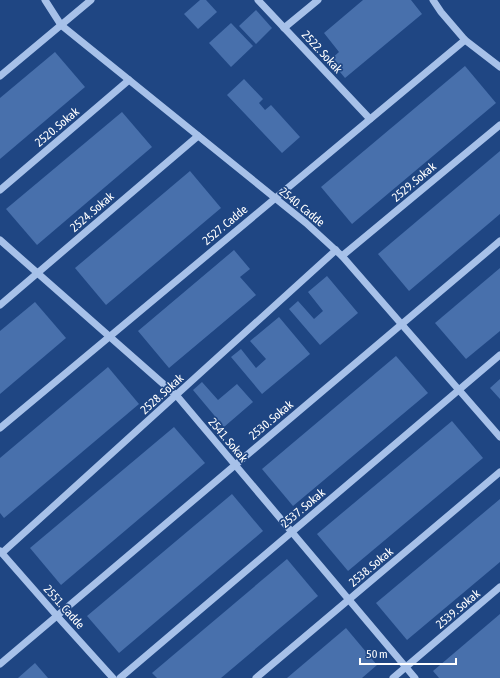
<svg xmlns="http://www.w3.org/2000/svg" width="500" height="678" viewBox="0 0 500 678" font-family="'Asap Condensed',sans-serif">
<rect width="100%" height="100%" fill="#1f4683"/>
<!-- building -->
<g fill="#4870ac">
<path d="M200,0H206L217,12L198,29L184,14Z"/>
<path d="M363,0H411L422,14L345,78L330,60L339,52L324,33Z"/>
<path d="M256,10L272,28L256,44L239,26Z"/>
<path d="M231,23L253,46L231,67L209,43Z"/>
<path d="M55,52L85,87L0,159V98Z"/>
<path d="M465,66L496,103L352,224L321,187Z"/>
<path d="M244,79L263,99L259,103L265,110L271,105L300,137L282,153L227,95Z"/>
<path d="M122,112L152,147L37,245L6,209Z"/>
<path d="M500,151V214L409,291L378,254Z"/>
<path d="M190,171L221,208L106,305L75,268Z"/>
<path d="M234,250L250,269L240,277L256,295L169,368L138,331Z"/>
<path d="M500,268V331L466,359L435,323Z"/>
<path d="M327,276L358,313L320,345L289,309L298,301L314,319L323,311L308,292Z"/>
<path d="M35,302L66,338L0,394V331Z"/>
<path d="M279,317L310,354L262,394L231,357L241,349L256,368L266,359L250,341Z"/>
<path d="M396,356L428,393L293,506L262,469Z"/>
<path d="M108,367L139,404L4,518L0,513V458Z"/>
<path d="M500,379V399L490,388Z"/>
<path d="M202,382L218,400L237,384L253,402L224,427L193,390Z"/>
<path d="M452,421L483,458L348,571L317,534Z"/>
<path d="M174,427L205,463L61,585L30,548Z"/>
<path d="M232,494L263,531L119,653L87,616Z"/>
<path d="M500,499V562L407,640L376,603Z"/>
<path d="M287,559L318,596L221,678H157L152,673Z"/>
<path d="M500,614V678H439L433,671Z"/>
<path d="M346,628L377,665L362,678H287Z"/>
<path d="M35,663L48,678H18Z"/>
</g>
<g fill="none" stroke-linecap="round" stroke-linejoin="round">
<!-- minor -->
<g stroke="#a7c1e9" stroke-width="7">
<path d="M45,0L61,25L306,223L342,256L500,437"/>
<path d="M258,0L370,119"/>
<path d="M433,0L441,12L465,40L500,67"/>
<path d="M284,28L318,0"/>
<path d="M0,76L91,0"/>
<path d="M0,190L129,80"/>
<path d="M0,240L177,396L415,678"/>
<path d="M342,256L500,125"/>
<path d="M0,305L198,136"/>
<path d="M0,428L465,40"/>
<path d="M0,551L57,616L113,678"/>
<path d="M2,553L336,250"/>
<path d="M0,664L500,241"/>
<path d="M120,678L500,355"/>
<path d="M256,678L500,472"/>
<path d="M393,678L500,587"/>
</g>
</g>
<g text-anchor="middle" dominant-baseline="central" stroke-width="3.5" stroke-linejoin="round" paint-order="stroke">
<!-- street labels -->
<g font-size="12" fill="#fff" stroke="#1f4683">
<text transform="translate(322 52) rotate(47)">2522. Sokak</text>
<text transform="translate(57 127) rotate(-40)">2520. Sokak</text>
<text transform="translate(414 182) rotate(-40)">2529. Sokak</text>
<text transform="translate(302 207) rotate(39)">2540. Cadde</text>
<text transform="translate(92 212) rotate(-41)">2524. Sokak</text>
<text transform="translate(225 225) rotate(-40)">2527. Cadde</text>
<text transform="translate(162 394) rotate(-42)">2528. Sokak</text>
<text transform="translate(271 420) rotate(-40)">2530. Sokak</text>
<text transform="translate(228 440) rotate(50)">2541. Sokak</text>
<text transform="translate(303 508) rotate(-40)">2537. Sokak</text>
<text transform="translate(371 567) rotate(-40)">2538. Sokak</text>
<text transform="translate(64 607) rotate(48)">2551. Cadde</text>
<text transform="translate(458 609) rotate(-40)">2539. Sokak</text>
</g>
</g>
<!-- scale -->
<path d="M360 658v6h96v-6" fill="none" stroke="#ffffff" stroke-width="2"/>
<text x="366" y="658" font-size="12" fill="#ffffff" stroke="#1f4683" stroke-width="3" paint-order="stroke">50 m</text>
</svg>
